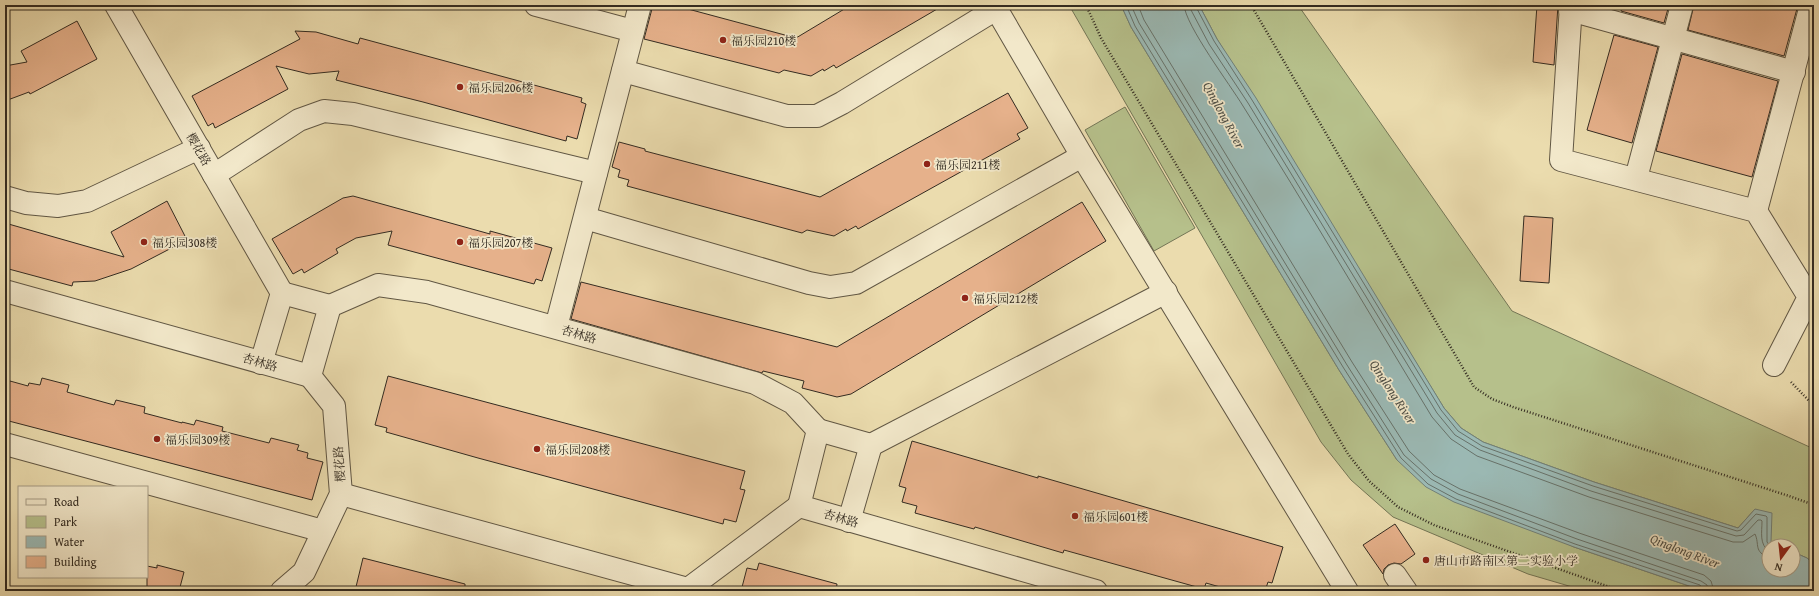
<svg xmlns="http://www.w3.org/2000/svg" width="1819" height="596" viewBox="0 0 1819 596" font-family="'Gentium Book Plus','Noto Serif SC',serif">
<rect width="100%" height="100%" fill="#ebdcae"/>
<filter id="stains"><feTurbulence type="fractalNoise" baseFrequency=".005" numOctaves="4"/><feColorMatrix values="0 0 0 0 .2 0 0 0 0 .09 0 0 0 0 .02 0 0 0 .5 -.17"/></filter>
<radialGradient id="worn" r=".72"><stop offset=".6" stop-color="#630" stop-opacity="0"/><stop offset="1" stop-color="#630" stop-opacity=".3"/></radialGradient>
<!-- green -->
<g fill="#b6c08b" stroke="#747656">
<path d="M1069,5H1121L1131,27L1339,370L1397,460L1574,547L1704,591H1586L1528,574L1393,517L1351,480L1321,442Z"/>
<path d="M1199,5H1298L1512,311L1814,449V564L1807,558L1793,552V546H1780L1771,542L1755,509L1738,528L1594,482L1483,442L1461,428L1444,408L1217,39Z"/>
<path d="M1125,107L1195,228L1154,251L1085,130Z"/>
</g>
<!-- water -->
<path fill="#9bb9b4" stroke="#718079" d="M1121,5H1199L1217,39L1256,98L1444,408L1461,428L1483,442L1594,482L1738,528L1755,509L1772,513L1771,542L1780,546H1769V570H1793V552L1807,558L1814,564V591H1704L1574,547L1454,502L1426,487L1397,460L1339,370L1131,27Z"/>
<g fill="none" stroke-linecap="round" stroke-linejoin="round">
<!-- shore -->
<g stroke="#67726a" stroke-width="1">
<path d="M1126,5L1135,26L1343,367L1401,458L1428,484L1456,499L1575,544L1700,585L1703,591"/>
<path d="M1131,5L1139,23L1347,365L1404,455L1431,479L1458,494L1577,539L1701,581L1707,585L1708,591"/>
<path d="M1138,5L1144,20L1352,362L1409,451L1434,475L1460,489L1579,533L1704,575L1711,581L1714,591"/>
<path d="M1184,5C1185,25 1231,86 1243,106C1308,209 1369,313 1432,417L1451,439L1477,456L1589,497L1733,542H1743L1755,534C1760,545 1753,551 1769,558"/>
<path d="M1190,5L1191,10L1209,44L1248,103L1437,413L1455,435L1480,450L1591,491L1736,536L1744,535L1758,520H1761L1762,521C1762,532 1759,545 1769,551"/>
<path d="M1195,5L1214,41L1252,100L1441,410L1458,431L1482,446L1593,486L1737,531L1741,530L1756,514L1766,516L1767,517V542L1770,546"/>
</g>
</g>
<!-- building -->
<g fill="#e6b18b" stroke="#332b21">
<path d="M653,5H669L688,9L796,38L851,5H944L836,68L834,65L824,71L823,69L811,76L784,70L779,73L644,39Z"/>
<path d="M1537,5H1558L1554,65L1533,62Z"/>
<path d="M1623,5H1669L1664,23L1621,11Z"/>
<path d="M1694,5H1798L1784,56L1688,30Z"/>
<path d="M77,21L97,59L30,94L29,92L5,101V66L27,62L21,51Z"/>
<path d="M295,31L316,32L358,44L360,38L582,98L581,102L586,104L577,139L567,136L566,141L423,102L336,80L339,71L309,74L276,66L288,89L215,128L213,123L208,126L192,96L300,39Z"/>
<path d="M1614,35L1658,47L1632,143L1587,130Z"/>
<path d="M1682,54L1778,81L1752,177L1656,151Z"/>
<path d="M1008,93L1028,128L1017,134L1020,139L858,229L856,226L847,231L846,229L834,236L807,230L802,233L627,186L629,180L618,177L620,170L612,167L619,142L645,149V151L820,197Z"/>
<path d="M353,196L490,234V231L552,248L542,281L536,279L534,284L388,245L392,231L356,238L336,249L338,253L304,273L302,269L293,274L272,239L343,198Z"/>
<path d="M167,201L187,240L131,269L95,281L73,282L72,286L5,268V223L124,257L111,232Z"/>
<path d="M1082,202L1106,241L851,394L837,397L802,388L804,381L763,371L762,373L571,319L581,282L837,347Z"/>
<path d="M1524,216L1553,218L1549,283L1520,281Z"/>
<path d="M388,376L745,471L740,489L745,490L736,522L724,519L723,524L478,458L386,432L387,428L375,425Z"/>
<path d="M42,378L69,385L67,392L114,405L116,400L145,407L144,413L182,423V422L194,425L196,420L223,427L222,431L269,443L271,438L299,445L297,450L308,453L307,458L323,462L312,500L5,420V398L10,381L28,386L29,383L40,385Z"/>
<path d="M912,441L1038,478V476L1283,547L1272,583L1268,582L1265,591H1234L1206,583L1204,589L1064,550L1063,553L975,527L974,529L915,513L917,506L902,502L906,488L899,486Z"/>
<path d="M1395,524L1415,554L1401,564L1394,563L1388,565L1384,569L1383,574L1363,545Z"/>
<path d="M363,558L465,584V591H355Z"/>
<path d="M759,563L837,584L836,591H741L747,568L757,570Z"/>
<path d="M157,565L184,572L179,591H147V566L157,568Z"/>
</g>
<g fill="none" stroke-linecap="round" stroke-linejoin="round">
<!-- minor casing -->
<g stroke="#615744" stroke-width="24">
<g id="minor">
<path d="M116,5L282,293"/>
<path d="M536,5L633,31"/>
<path d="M994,5L1082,156L1347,591"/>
<path d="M1571,5L1561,160L1756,211L1809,297L1774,365"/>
<path d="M1570,10L1794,72"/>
<path d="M623,71L787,116H817L842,103L996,9"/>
<path d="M214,175L299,120L324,111L353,114L596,173"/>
<path d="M1636,178L1682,5"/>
<path d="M5,197L26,203L58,206L87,201L199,148"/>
<path d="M1756,211L1811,5"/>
<path d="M585,218L809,283L830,287L856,283L1082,156"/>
<path d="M5,291L310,376"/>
<path d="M282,293L330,306"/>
<path d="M556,327L640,5"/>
<path d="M261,363L282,293"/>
<path d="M310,376L330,306L378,285L427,292L755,383L793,403L818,430L799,506"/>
<path d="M818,430L871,445L1166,292"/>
<path d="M5,444L323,531"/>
<path d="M341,494L688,589"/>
<path d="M799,506L1096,591"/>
<path d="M849,521L871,445"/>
<path d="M1395,575L1406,591"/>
<path d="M688,589L799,506"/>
<path d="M282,591L304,572L341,494L334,406L310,376"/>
</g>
</g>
<!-- path -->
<g stroke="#332b21" stroke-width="2.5" stroke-dasharray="1 2" stroke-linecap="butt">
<path d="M1086,5L1101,38L1348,454L1369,481L1398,507L1434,525L1621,591"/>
<path d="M1251,5L1474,387L1492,399L1513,407L1789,496L1814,505"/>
<path d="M1791,382L1814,406"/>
</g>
<!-- minor -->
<use href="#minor" stroke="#f2e8ca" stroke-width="22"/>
</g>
<!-- markers -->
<g fill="#8f2418" stroke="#f2e8ca" stroke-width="1.5">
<circle cx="723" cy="40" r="4"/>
<circle cx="460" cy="87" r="4"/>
<circle cx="927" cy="164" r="4"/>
<circle cx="144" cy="242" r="4"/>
<circle cx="460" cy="242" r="4"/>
<circle cx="965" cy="298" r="4"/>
<circle cx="157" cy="439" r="4"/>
<circle cx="537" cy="449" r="4"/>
<circle cx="1075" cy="516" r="4"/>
<circle cx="1426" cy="560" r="4"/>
</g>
<g text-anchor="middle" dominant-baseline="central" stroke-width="3.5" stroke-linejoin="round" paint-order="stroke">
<!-- poi labels -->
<g font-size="12" fill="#332b21" stroke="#f2e8ca" text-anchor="start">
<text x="731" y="40">福乐园210楼</text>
<text x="468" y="87">福乐园206楼</text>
<text x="935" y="164">福乐园211楼</text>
<text x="152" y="242">福乐园308楼</text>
<text x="468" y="242">福乐园207楼</text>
<text x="973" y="298">福乐园212楼</text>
<text x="165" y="439">福乐园309楼</text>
<text x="545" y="449">福乐园208楼</text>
<text x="1083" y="516">福乐园601楼</text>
<text x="1434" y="560">唐山市路南区第二实验小学</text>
</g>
<!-- street labels -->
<g font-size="12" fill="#332b21" stroke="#f2e8ca">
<text transform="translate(199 149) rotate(60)">樱花路</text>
<text transform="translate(579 334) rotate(16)">杏林路</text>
<text transform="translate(260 362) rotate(16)">杏林路</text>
<text transform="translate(339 464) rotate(-94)">樱花路</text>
<text transform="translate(841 518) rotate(16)">杏林路</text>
</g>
<!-- water labels -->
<g font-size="13" font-style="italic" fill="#4d4e46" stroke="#f2e8ca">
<text transform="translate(1224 115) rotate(62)">Qinglong River</text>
<text transform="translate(1393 392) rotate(57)">Qinglong River</text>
<text transform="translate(1685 551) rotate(21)">Qinglong River</text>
</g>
</g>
<!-- margin -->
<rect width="1819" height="596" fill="none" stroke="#ebdcae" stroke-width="20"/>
<rect x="6" y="6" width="1807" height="584" fill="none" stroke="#332b21" stroke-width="2"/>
<rect x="10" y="10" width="1799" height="576" fill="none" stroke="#332b21"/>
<!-- legend -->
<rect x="18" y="486" width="130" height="92" fill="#f2e8ca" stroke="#a69c86"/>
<rect x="26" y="499" width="20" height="6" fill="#f2e8ca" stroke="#a69c86"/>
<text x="54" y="506" font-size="12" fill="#332b21">Road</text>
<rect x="26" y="516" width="20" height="12" fill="#b6c08b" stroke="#a69c86"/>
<text x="54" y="526" font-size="12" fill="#332b21">Park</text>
<rect x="26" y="536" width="20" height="12" fill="#9bb9b4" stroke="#a69c86"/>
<text x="54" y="546" font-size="12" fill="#332b21">Water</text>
<rect x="26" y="556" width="20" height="12" fill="#e6b18b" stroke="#a69c86"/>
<text x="54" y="566" font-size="12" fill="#332b21">Building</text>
<!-- north arrow -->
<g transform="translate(1781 558) rotate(195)"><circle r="19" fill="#f2e8ca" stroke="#a69c86"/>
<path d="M0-3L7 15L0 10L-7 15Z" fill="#8f2418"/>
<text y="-6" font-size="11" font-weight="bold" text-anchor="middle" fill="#332b21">N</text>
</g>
<rect width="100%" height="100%" filter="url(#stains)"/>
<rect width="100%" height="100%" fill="url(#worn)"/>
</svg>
